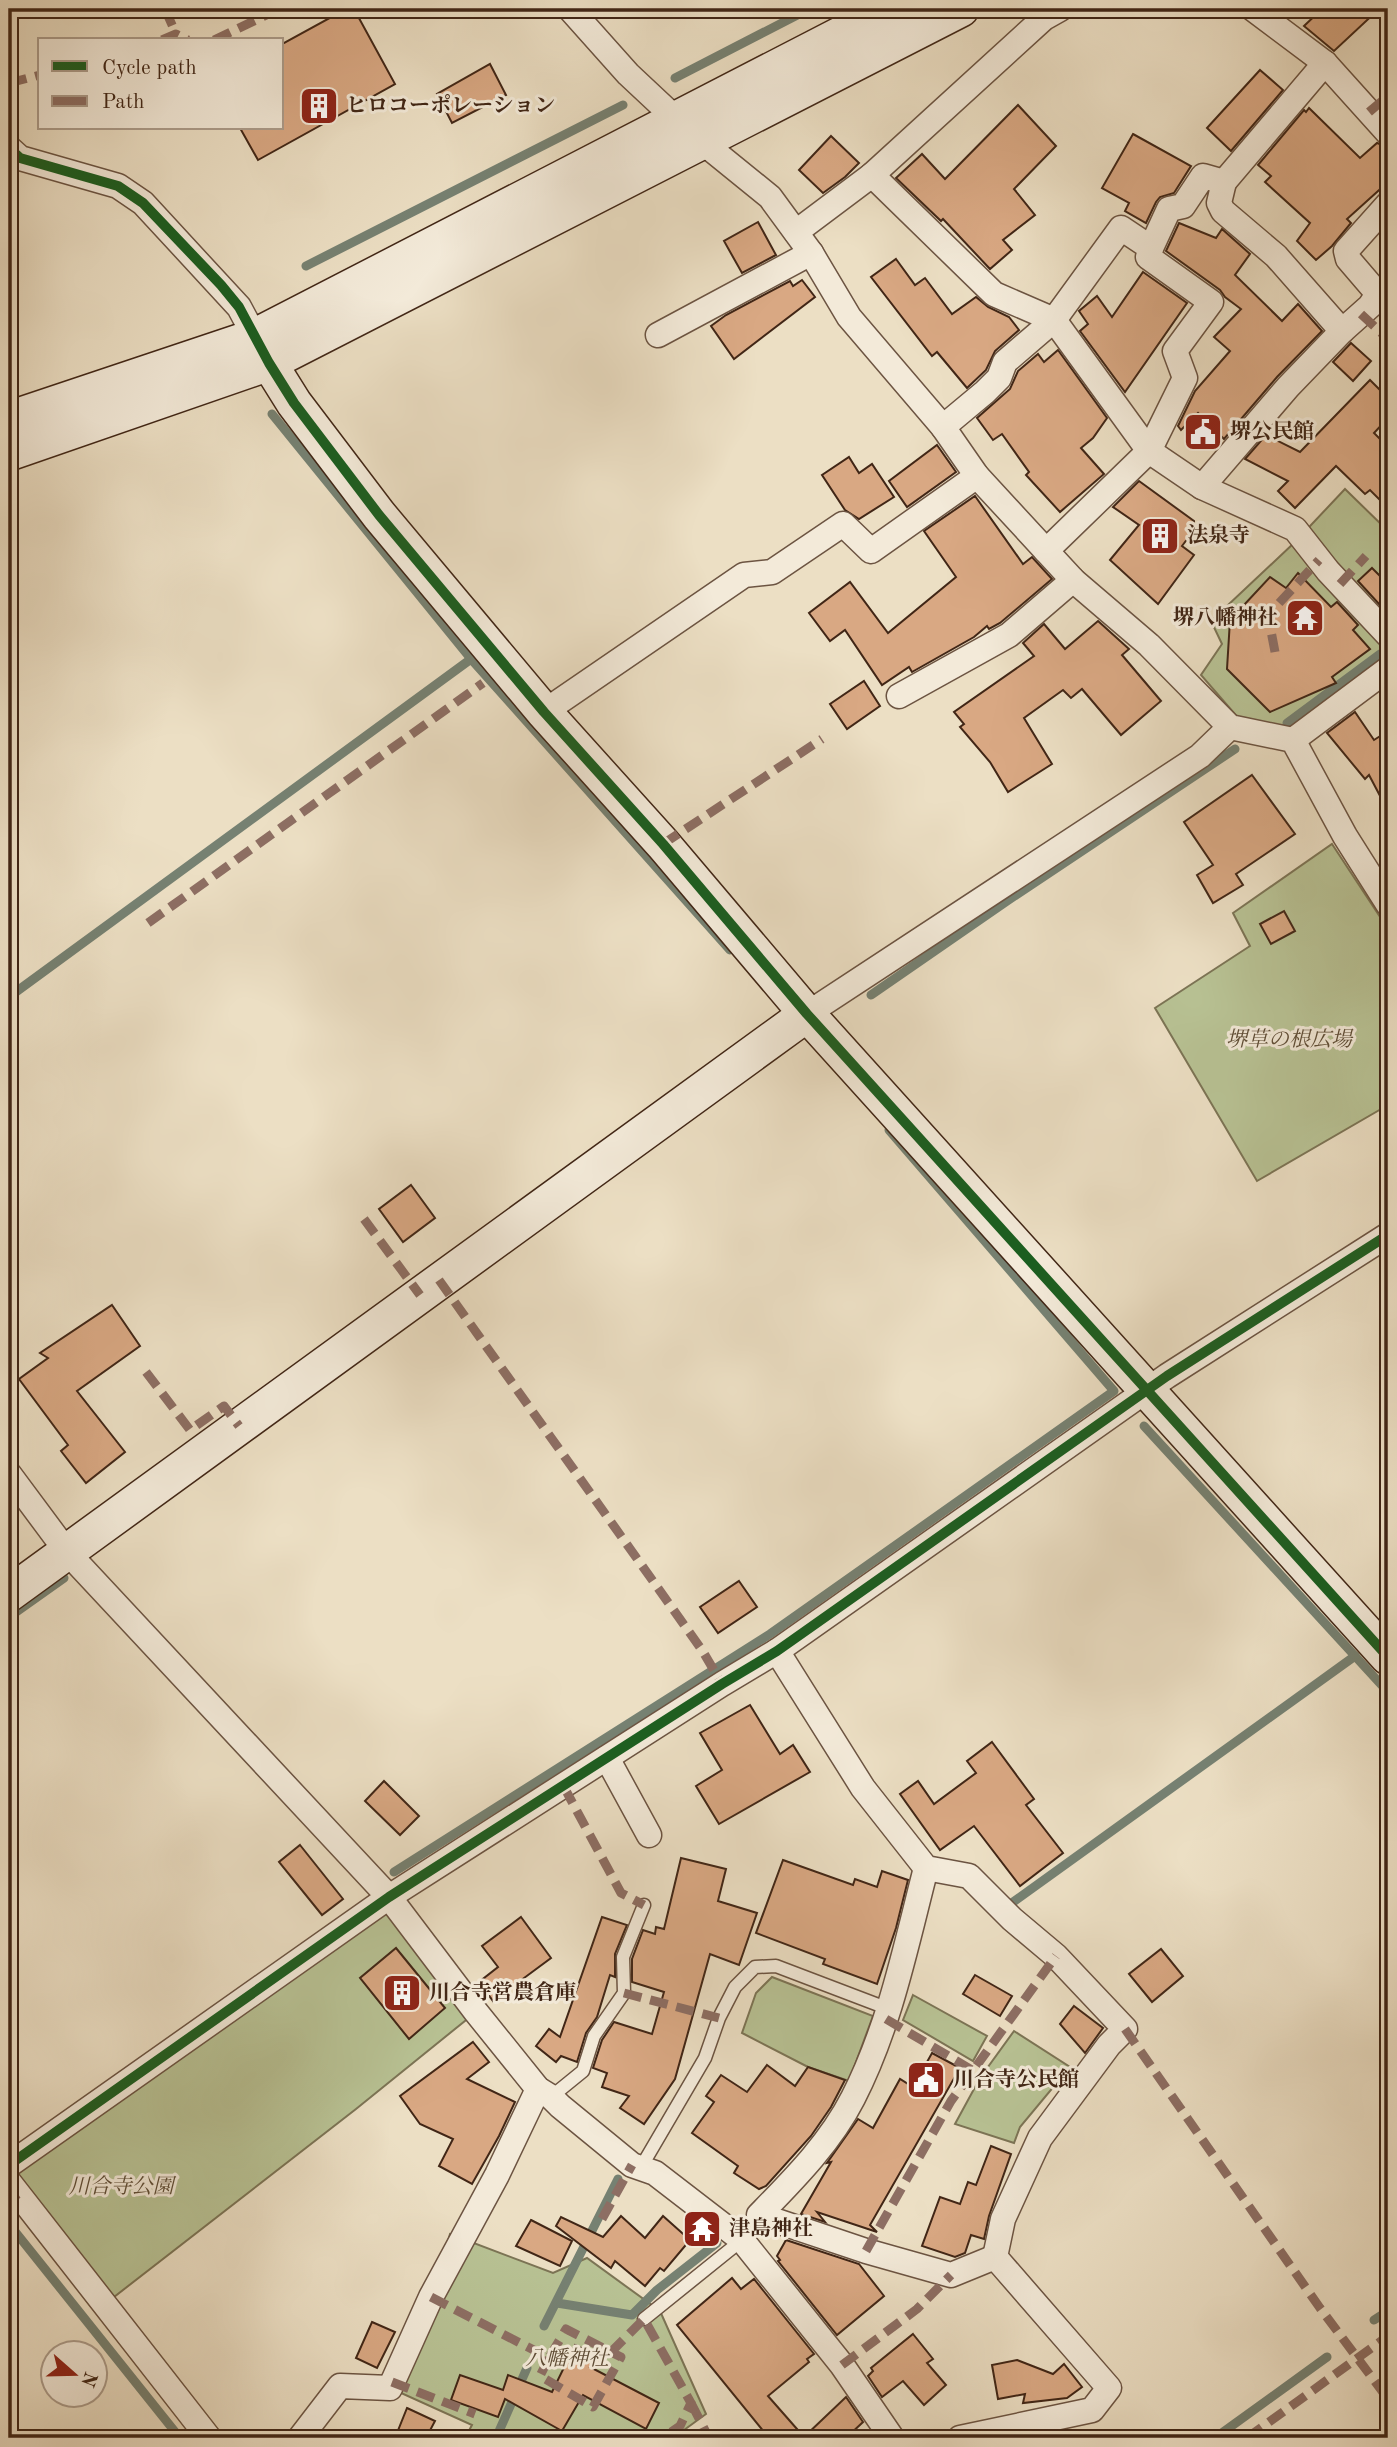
<svg xmlns="http://www.w3.org/2000/svg" width="1397" height="2447" viewBox="0 0 1397 2447" font-family="'Old Standard TT','Noto Serif JP',serif">
<rect width="100%" height="100%" fill="#ecdfc4"/>
<filter id="stains"><feTurbulence type="fractalNoise" baseFrequency=".00286" numOctaves="4"/><feColorMatrix values="0 0 0 0 .2 0 0 0 0 .09 0 0 0 0 .02 0 0 0 .5 -.17"/></filter>
<radialGradient id="worn" r=".72"><stop offset=".6" stop-color="#630" stop-opacity="0"/><stop offset="1" stop-color="#630" stop-opacity=".3"/></radialGradient>
<!-- green -->
<g fill="#b8c294" stroke="#7c7455" stroke-width="2">
<path d="M1345,489L1388,531V663L1290,732L1240,720L1201,675L1222,644L1211,621L1295,542Z"/>
<path d="M1332,844L1388,929V1105L1257,1181L1155,1008L1250,946L1233,913Z"/>
<path d="M389,1897L476,2012L356,2109L105,2304L9,2165Z"/>
<path d="M772,1977L873,2016L849,2081L808,2067L742,2033L756,1993Z"/>
<path d="M913,1995L987,2036L973,2061L903,2020Z"/>
<path d="M1014,2031L1070,2067L1020,2127L1014,2143L955,2124L980,2078Z"/>
<path d="M450,2234L553,2273L587,2258L660,2311L706,2414L673,2438H465L472,2425L390,2388L431,2297Z"/>
</g>
<g fill="none" stroke-linecap="round" stroke-linejoin="round">
<!-- stream -->
<g stroke="#768172" stroke-width="9">
<path d="M675,78L809,9"/>
<path d="M306,266L623,105"/>
<path d="M272,414L471,659L730,950"/>
<path d="M1287,723L1380,654"/>
<path d="M871,995L1007,901L1235,749"/>
<path d="M9,997L471,659"/>
<path d="M1144,1426L1388,1692"/>
<path d="M9,1617L64,1578"/>
<path d="M394,1872L770,1634L1114,1391L889,1130"/>
<path d="M1009,1905L1355,1656"/>
<path d="M9,2224L180,2438"/>
<path d="M557,2303L632,2315L657,2290L717,2243"/>
<path d="M1374,2320L1388,2311"/>
<path d="M544,2326L618,2179"/>
<path d="M496,2438L527,2368"/>
<path d="M1215,2438L1327,2357"/>
</g>
</g>
<!-- building -->
<g fill="#d9a883" stroke="#412616" stroke-width="2">
<path d="M346,9H354L395,84L258,160L240,128H282V44Z"/>
<path d="M1322,9H1379L1334,51L1304,26Z"/>
<path d="M490,64L506,95L452,123L437,94Z"/>
<path d="M1260,70L1283,90L1231,151L1207,128Z"/>
<path d="M1018,105L1056,146L1014,189L1035,215L1003,240L1012,250L990,269L943,219L941,221L896,178L922,154L945,179Z"/>
<path d="M1309,108L1360,158L1377,143L1388,147V182L1347,219L1351,223L1332,246L1316,260L1297,241L1310,223L1265,182L1271,176L1258,165L1304,110L1306,112Z"/>
<path d="M1133,134L1191,166L1174,193L1160,197L1156,202L1146,223L1125,211L1129,203L1102,188Z"/>
<path d="M831,136L859,163L845,177L823,193L799,170Z"/>
<path d="M758,222L776,255L742,273L724,241Z"/>
<path d="M1179,223L1216,238L1222,229L1250,254L1235,275L1282,321L1298,304L1322,331L1277,377L1224,439L1198,413L1181,430L1178,426L1195,391L1230,351L1214,337L1241,309L1225,297L1220,290L1166,251Z"/>
<path d="M896,259L915,285L925,278L952,314L976,297L988,307L1009,317L1019,330L995,351L986,370L967,388L937,352L932,356L871,277Z"/>
<path d="M1143,272L1187,303L1125,392L1080,331L1088,324L1079,311L1097,296L1112,317Z"/>
<path d="M802,280L815,297L734,359L711,326L726,315L790,281L793,286Z"/>
<path d="M1351,343L1371,361L1353,381L1333,362Z"/>
<path d="M1058,350L1107,418L1093,438L1081,448L1104,474L1060,512L1026,475L1029,472L1002,434L993,440L977,418L1010,389L1018,371L1038,354L1044,362Z"/>
<path d="M1370,380L1388,398V418L1374,433L1388,447V508L1370,490L1365,494L1336,466L1295,508L1278,491L1288,481L1245,459L1266,435L1300,452Z"/>
<path d="M937,445L956,472L907,507L889,481Z"/>
<path d="M849,457L859,473L872,464L894,497L859,519L845,510L822,475Z"/>
<path d="M1139,481L1194,521V530L1182,546L1194,555L1158,604L1110,560L1139,525L1113,507Z"/>
<path d="M975,496L1023,564L1032,557L1052,579L1000,623L989,629L987,626L974,637L912,672L909,667L882,685L845,630L830,641L809,613L850,582L888,633L956,577L924,531Z"/>
<path d="M1372,568L1388,584V594L1379,604L1358,581Z"/>
<path d="M1298,573L1331,607L1337,602L1358,625L1353,630L1370,649L1332,677L1336,683L1270,712L1227,669L1230,620L1270,577L1286,588Z"/>
<path d="M1098,621L1129,649L1122,655L1161,701L1121,735L1082,689L1071,698L1063,690L1024,718L1052,764L1008,792L990,762L960,727L964,724L954,712L1034,656L1023,643L1044,624L1065,649Z"/>
<path d="M864,681L880,706L847,729L830,704Z"/>
<path d="M1355,712L1374,740L1388,731V811L1369,775L1365,779L1327,733Z"/>
<path d="M1252,775L1295,834L1236,874L1243,885L1213,903L1197,875L1213,865L1184,822Z"/>
<path d="M1284,911L1295,931L1271,944L1260,924Z"/>
<path d="M411,1185L435,1218L403,1242L379,1209Z"/>
<path d="M112,1305L140,1346L77,1391L125,1452L86,1483L61,1451L68,1445L19,1379L48,1358L40,1353Z"/>
<path d="M739,1581L757,1607L718,1633L700,1607Z"/>
<path d="M750,1705L780,1754L793,1745L810,1772L719,1824L696,1786L722,1770L700,1733Z"/>
<path d="M992,1742L1034,1799L1026,1805L1063,1853L1020,1886L974,1826L940,1850L900,1794L918,1781L934,1804L976,1773L967,1761Z"/>
<path d="M384,1781L419,1816L400,1835L365,1801Z"/>
<path d="M300,1845L343,1899L322,1915L279,1862Z"/>
<path d="M681,1858L726,1869L718,1901L757,1913L739,1965L710,1954L675,2079L644,2124L620,2108L629,2096L602,2087L607,2073L593,2068L602,2040L614,2022L652,2034L664,1992L632,1982V1959L643,1930L655,1934L656,1927L664,1929Z"/>
<path d="M783,1860L853,1885L855,1879L877,1887L882,1871L908,1880L896,1928L877,1984L823,1964L825,1959L756,1933Z"/>
<path d="M521,1917L551,1958L493,2001L479,1982L498,1967L482,1946Z"/>
<path d="M602,1917L627,1925L615,1954V1977L610,1975L597,2017L586,2033L577,2062L561,2056L556,2062L536,2046L549,2029L560,2037Z"/>
<path d="M396,1948L445,2008L409,2039L360,1978Z"/>
<path d="M1161,1949L1183,1976L1152,2002L1129,1974Z"/>
<path d="M975,1975L1012,1996L1000,2016L963,1994Z"/>
<path d="M1074,2006L1103,2028L1085,2053L1060,2024Z"/>
<path d="M473,2042L489,2062L467,2079L515,2102L499,2136L472,2184L439,2166L453,2139L420,2124L400,2096Z"/>
<path d="M932,2053L960,2068L870,2225L877,2232L817,2212L825,2222L801,2214L831,2162L827,2163L858,2119L873,2128L900,2079L913,2087Z"/>
<path d="M767,2065L795,2086L808,2067L845,2080L831,2107L811,2136L766,2186L759,2189L734,2173L738,2166L692,2133L714,2102L706,2096L721,2075L747,2092Z"/>
<path d="M991,2146L1011,2154L989,2216L984,2239L971,2235L965,2253L955,2257L922,2246L940,2197L960,2204L968,2182L976,2185Z"/>
<path d="M621,2216L645,2238L663,2216L690,2240L664,2271L660,2268L645,2286L615,2261L611,2268L556,2226L561,2217L603,2237Z"/>
<path d="M531,2220L572,2241L560,2266L516,2246Z"/>
<path d="M786,2240L859,2264L884,2296L837,2335L778,2261L780,2260L777,2256Z"/>
<path d="M732,2278L741,2289L754,2279L814,2354L807,2359L809,2362L768,2396L804,2437L846,2397L863,2422L846,2438H769L677,2325Z"/>
<path d="M372,2322L395,2332L377,2368L356,2358Z"/>
<path d="M913,2334L933,2359L927,2363L946,2385L924,2405L903,2381L882,2397L868,2376L873,2371L871,2368Z"/>
<path d="M575,2345L596,2355L590,2367L659,2403L646,2429L583,2395L562,2431L505,2399L498,2417L451,2400L460,2375L503,2390L508,2375L552,2392Z"/>
<path d="M1017,2360L1053,2374L1064,2364L1082,2387L1067,2398L1023,2403L1025,2394L998,2399L992,2365Z"/>
<path d="M407,2408L435,2421L426,2438H395Z"/>
</g>
<g fill="none" stroke-linecap="round" stroke-linejoin="round">
<!-- lane casing -->
<g stroke="#6c5442" stroke-width="15">
<g id="lane">
<path d="M551,2097L583,2071L594,2036L624,1993L623,1957L644,1905"/>
<path d="M640,2169L705,2058L719,2018L735,1987L755,1967L776,1966L889,2009"/>
<path d="M644,2319L742,2240"/>
</g>
</g>
<!-- street casing -->
<g stroke="#6c5442" stroke-width="27">
<g id="street">
<path d="M570,9L628,74L675,118"/>
<path d="M1253,9L1325,63L1388,133"/>
<path d="M701,141L770,197L811,253L849,317L943,427L977,476L1073,580L1149,645L1230,727L1293,740L1345,836L1388,904"/>
<path d="M9,148L20,158L118,186L143,203L239,307L262,350"/>
<path d="M872,175L994,294L1054,320L1149,451L1202,487L1295,529L1328,571L1388,635"/>
<path d="M1224,182L1325,63"/>
<path d="M796,232L872,175L1044,18L1060,9"/>
<path d="M1151,248L1169,209L1183,206L1203,176L1224,182L1219,203L1223,211L1276,256L1342,331"/>
<path d="M658,335L811,253"/>
<path d="M943,427L985,392L999,378L1005,362L1054,320L1121,228L1151,248L1148,257L1211,302L1175,351L1185,378L1149,451L1046,551"/>
<path d="M1202,487L1288,387L1342,331L1370,306L1378,294L1348,259L1346,251L1388,204"/>
<path d="M899,696L1009,635L1073,580"/>
<path d="M544,712L744,575L772,572L843,524L871,551L977,476"/>
<path d="M1293,740L1388,669"/>
<path d="M807,1014L1200,756L1230,727"/>
<path d="M9,1474L67,1552L389,1897L476,2012L538,2089L551,2097L560,2106L632,2165L655,2173L742,2240L842,2365L892,2438"/>
<path d="M777,1651L863,1788L926,1868L969,1876L1012,1919L1056,1956L1125,2029L1109,2045L1040,2138L1003,2219L995,2257L1109,2388L1092,2410L960,2438"/>
<path d="M607,1758L649,1835"/>
<path d="M926,1868C906,1945 890,2026 853,2098C830,2143 794,2179 759,2215L866,2251L951,2275L995,2257"/>
<path d="M9,2165L389,1897L722,1684L777,1651L1167,1376L1388,1235"/>
<path d="M9,2182L209,2438"/>
<path d="M300,2438L340,2386L390,2388L431,2297L497,2175L538,2089"/>
</g>
</g>
<!-- secondary casing -->
<g stroke="#412616" stroke-width="38">
<g id="secondary">
<path d="M269,363L294,403L379,515L544,712L663,844L807,1014L1388,1657"/>
<path d="M9,419L254,337L890,9"/>
<path d="M9,453L269,363L961,9"/>
<path d="M9,1594L807,1014"/>
</g>
</g>
<!-- lane -->
<use href="#lane" stroke="#f3ead9" stroke-width="12"/>
<!-- street -->
<use href="#street" stroke="#f3ead9" stroke-width="24"/>
<!-- secondary -->
<use href="#secondary" stroke="#f3ead9" stroke-width="35"/>
<!-- quiet -->
<g stroke="#8d6e63" stroke-width="9" stroke-dasharray="18 9" stroke-linecap="butt">
<path d="M165,9L176,34"/>
<path d="M162,40L176,34L188,40"/>
<path d="M214,40L279,9"/>
<path d="M9,83L40,75"/>
<path d="M1369,112L1388,96"/>
<path d="M1361,314L1388,339"/>
<path d="M1340,584L1366,556"/>
<path d="M1275,652L1268,615L1319,560"/>
<path d="M663,844L822,739"/>
<path d="M148,923L483,683"/>
<path d="M364,1219L420,1295"/>
<path d="M439,1280L702,1650L722,1684"/>
<path d="M146,1372L190,1430L224,1406L239,1426"/>
<path d="M564,1787L621,1893L644,1905"/>
<path d="M624,1993L719,2018"/>
<path d="M886,2019L972,2070"/>
<path d="M1125,2029L1320,2308L1388,2399"/>
<path d="M9,2200L18,2194"/>
<path d="M602,2219L632,2165"/>
<path d="M866,2251L951,2101L1056,1956"/>
<path d="M431,2297L549,2358L566,2329L611,2352L644,2319L691,2403L680,2426L662,2438"/>
<path d="M549,2358L540,2376L593,2407L621,2357L611,2352"/>
<path d="M842,2365L917,2309L951,2275"/>
<path d="M392,2382L475,2414"/>
<path d="M691,2403L709,2438"/>
<path d="M1247,2438L1388,2336"/>
</g>
<!-- cycleway casing -->
<g stroke="#f3ead9" stroke-width="15">
<g id="cycleway">
<path d="M9,148L20,158L118,186L143,203L221,285L239,307L269,363L294,403L379,515L544,712L663,844L807,1014L1388,1657"/>
<path d="M9,2165L389,1897L722,1684L777,1651L1167,1376L1388,1235"/>
</g>
</g>
<!-- cycleway -->
<use href="#cycleway" stroke="#1b5e20" stroke-width="10"/>
</g>
<!-- icons -->
<defs>
<g id="building-square" transform="scale(2.0125)"><rect x="-9" y="-9" width="18" height="18" rx="4" fill="#8f2418" stroke="#f3ead9"/><path d="M-4-6H4V6H1V3H-1V6H-4ZM-2.5-4.3h1.7v1.8h-1.7ZM.8-4.3h1.7v1.8H.8ZM-2.5-1h1.7V.8h-1.7ZM.8-1h1.7V.8H.8Z" fill="#fff"/></g>
<g id="civic-square" transform="scale(2.0125)"><rect x="-9" y="-9" width="18" height="18" rx="4" fill="#8f2418" stroke="#f3ead9"/><path d="M-.6-6.5H3V-4.5H.6V-3L4-1V1h2V6H-6V1h2V-1L-.6-3ZM-1.2 2.5V6h2.4V2.5Z" fill="#fff"/></g>
<g id="temple-square" transform="scale(2.0125)"><rect x="-9" y="-9" width="18" height="18" rx="4" fill="#8f2418" stroke="#f3ead9"/><path d="M0-6L5-2H3V0L6.5 2.5H4V6H1.5V3h-3V6H-4V2.5H-6.5L-3 0V-2H-5Z" fill="#fff"/></g>
</defs>
<g fill-rule="evenodd">
<use href="#building-square" x="319" y="106"/>
<use href="#civic-square" x="1203" y="432"/>
<use href="#building-square" x="1160" y="536"/>
<use href="#temple-square" x="1305" y="618"/>
<use href="#building-square" x="402" y="1993"/>
<use href="#civic-square" x="926" y="2080"/>
<use href="#temple-square" x="702" y="2229"/>
</g>
<g text-anchor="middle" dominant-baseline="central" stroke-width="6" stroke-linejoin="round" paint-order="stroke">
<!-- poi labels -->
<g font-size="21" font-weight="bold" fill="#412616" stroke="#f3ead9" text-anchor="start">
<text x="346" y="106">ヒロコーポレーション</text>
<text x="1230" y="432">堺公民館</text>
<text x="1187" y="536">法泉寺</text>
<text x="1278" y="618" text-anchor="end">堺八幡神社</text>
<text x="429" y="1993">川合寺営農倉庫</text>
<text x="953" y="2080">川合寺公民館</text>
<text x="729" y="2229">津島神社</text>
</g>
<!-- park labels -->
<g font-size="21" font-style="italic" fill="#5f4d36" stroke="#f3ead9">
<text x="1289" y="1040">堺草の根広場</text>
<text x="121" y="2187">川合寺公園</text>
<text x="567" y="2359">八幡神社</text>
</g>
</g>
<!-- margin -->
<rect width="1397" height="2447" fill="none" stroke="#ecdfc4" stroke-width="35"/>
<rect x="10" y="10" width="1376" height="2426" fill="none" stroke="#412616" stroke-width="3.5"/>
<rect x="18" y="18" width="1362" height="2412" fill="none" stroke="#412616" stroke-width="2"/>
<!-- legend -->
<rect x="38" y="38" width="245" height="91" fill="#f3ead9" stroke="#ac9c8b" stroke-width="2"/>
<rect x="52" y="61" width="35" height="10" fill="#1b5e20" stroke="#ac9c8b" stroke-width="2"/>
<text x="102" y="74" font-size="21" fill="#412616">Cycle path</text>
<rect x="52" y="96" width="35" height="10" fill="#8d6e63" stroke="#ac9c8b" stroke-width="2"/>
<text x="102" y="108" font-size="21" fill="#412616">Path</text>
<!-- north arrow -->
<g transform="translate(74 2374) rotate(110)"><circle r="33" fill="#f3ead9" stroke="#ac9c8b" stroke-width="2"/>
<path d="M0-5L12 26L0 18L-12 26Z" fill="#8f2418"/>
<text y="-10" font-size="19" font-weight="bold" text-anchor="middle" fill="#412616">N</text>
</g>
<rect width="100%" height="100%" filter="url(#stains)"/>
<rect width="100%" height="100%" fill="url(#worn)"/>
</svg>
